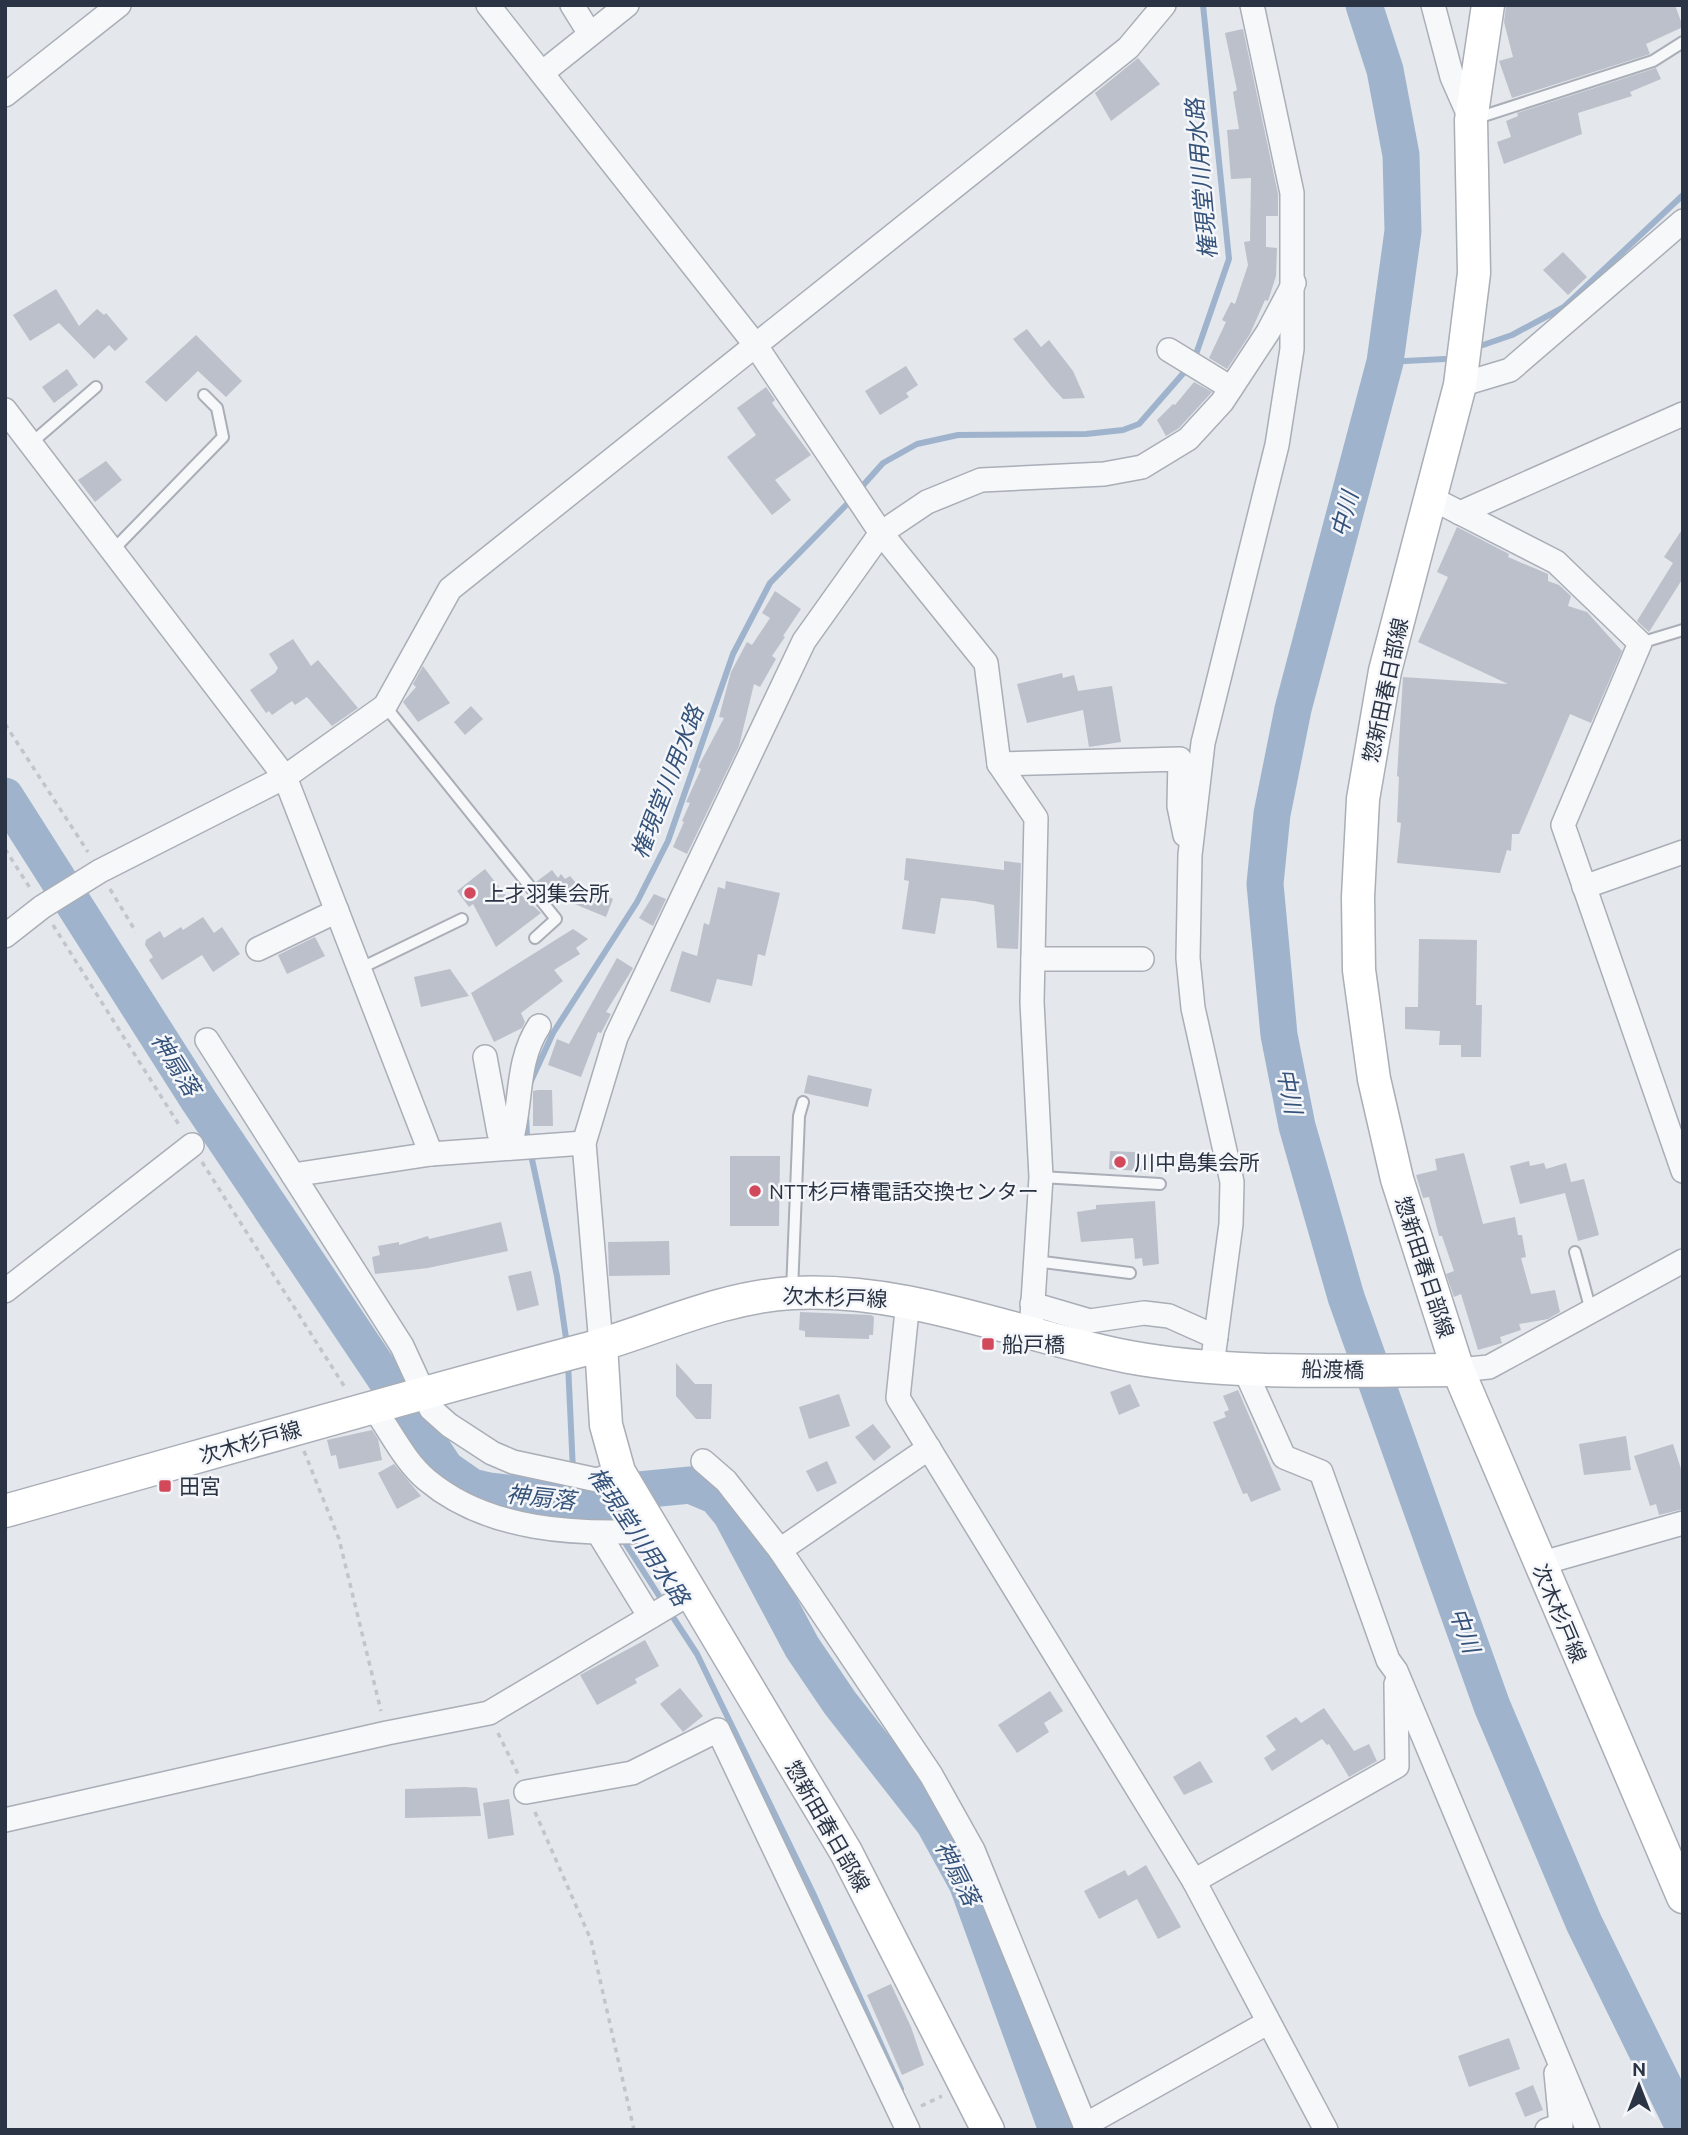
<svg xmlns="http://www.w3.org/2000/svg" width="1688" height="2135" viewBox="0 0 1688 2135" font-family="Ubuntu,'Noto Sans JP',sans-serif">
<rect width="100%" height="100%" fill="#e4e7ec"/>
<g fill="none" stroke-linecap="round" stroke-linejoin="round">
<!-- stream -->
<g stroke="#9fb4cc" stroke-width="6">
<path d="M1483,345L1512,335L1564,307L1683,195"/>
<path d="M1194,360L1229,259L1203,5"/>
<path d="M1385,362L1445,359"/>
<path d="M858,491L883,463L917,444L958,435L1086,434L1123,430L1139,424L1187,369"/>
<path d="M531,1081L553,1033L637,902L668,841L733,654L770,583L851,500"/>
<path d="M526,1115L527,1136L557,1276L567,1345"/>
<path d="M568,1363L573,1471"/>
<path d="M579,1483L600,1503L614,1526"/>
<path d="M622,1538L663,1602"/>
<path d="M669,1611L697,1654L813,1893L901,2089"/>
</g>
<!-- river -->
<g stroke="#9fb4cc" stroke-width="37">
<path d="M1364,5L1385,70L1401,155L1403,231L1385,362L1293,709L1272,814L1265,884L1279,1035L1297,1126L1346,1297L1492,1706L1584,1923L1683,2125"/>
<path d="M5,796L199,1101L446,1469L472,1487L489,1491L600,1503L639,1490L690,1485L716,1496L731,1514L802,1647L840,1703L934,1823L967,1883L1057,2130"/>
</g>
</g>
<!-- building -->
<g fill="#bbc0ca">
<path d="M1511,5H1675L1683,27L1646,44L1650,54L1512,98L1499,61L1513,57L1504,22L1506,6Z"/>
<path d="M1243,29L1278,194V216H1266V247L1277,248L1276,276L1268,301L1265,300L1250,334L1227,369L1209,358L1226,322L1222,320L1231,302L1235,304L1248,265L1244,242L1250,241L1251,178L1231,179L1227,130L1239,129L1233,92L1237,90L1225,33Z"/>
<path d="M1138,58L1160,84L1111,121L1095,93Z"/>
<path d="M1656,68L1661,79L1630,92L1632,96L1578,113L1582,134L1504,164L1497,142L1511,137L1506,121L1518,116L1517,113Z"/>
<path d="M1563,252L1587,277L1568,295L1543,270Z"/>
<path d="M56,289L79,326L97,309L104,315L106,313L128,339L115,351L109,345L94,359L59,323L30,341L13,315Z"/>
<path d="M1027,329L1041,347L1049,340L1073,371L1085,398L1063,399L1052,387L1013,339Z"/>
<path d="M196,335L242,381L226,397L198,371L166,402L145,382Z"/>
<path d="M906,366L918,385L906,393L909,397L880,415L865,391Z"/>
<path d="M67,369L78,385L54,403L42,387Z"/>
<path d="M1194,382L1212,392L1179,428L1166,436L1157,420L1173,404L1175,405Z"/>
<path d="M766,387L775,400L772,403L811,455L775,480L791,500L772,515L727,457L756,435L737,408Z"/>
<path d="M106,461L122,480L95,502L78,480Z"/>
<path d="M1457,527L1509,554L1508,557L1548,574V581L1559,585L1571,596L1568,606L1587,612L1622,651L1591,723L1570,714L1519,834H1512L1511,851L1507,850L1500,873L1397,863L1401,823L1397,822L1399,777L1397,776L1403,677L1508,684L1418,642L1448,577L1437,572Z"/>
<path d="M1683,528V578L1649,632L1637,621L1673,563L1664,557Z"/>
<path d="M775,591L801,609L783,636L785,637L772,656L776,659L760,687L754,684L739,746L687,854L673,847L684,822L682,821L690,803L686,802L701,769L698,767L724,718L719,717L731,672L747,642L752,645L770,618L762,613Z"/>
<path d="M293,639L311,666L318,660L358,708L332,726L307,697L295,705L292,701L272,715L269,711L266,713L250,690L275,673L278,668L269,654Z"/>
<path d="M423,666L450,703L418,722L403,702L416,687L413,684Z"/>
<path d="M1062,673L1063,678L1074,675L1078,691L1112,686L1121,742L1089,747L1083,710L1027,723L1017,684Z"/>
<path d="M471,706L483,719L465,735L454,722Z"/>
<path d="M906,858L1004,870V861L1021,863L1018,949L997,948L994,905L974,901L941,898L935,934L902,929L909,881L904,880Z"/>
<path d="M485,869L510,901L520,894L541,913L496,947L473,904L469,907L457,891Z"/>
<path d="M552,870L558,878L561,874L565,879L570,876L576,883L613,899L606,917L543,891L536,882Z"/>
<path d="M726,881L780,893L765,956L758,954L752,986L717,979L710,1003L670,991L682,951L697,956L704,923L709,925L718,887L725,889Z"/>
<path d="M654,894L666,899L653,926L639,918Z"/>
<path d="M203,917L214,933L222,927L240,954L213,972L202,955L162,980L149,960L153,957L145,945L146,940L160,931L164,938L181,927L183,930Z"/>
<path d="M573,929L588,939L576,948L580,954L554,970L563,981L521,1013L525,1022L522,1028L494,1042L471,993Z"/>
<path d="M315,937L325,956L287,974L278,955Z"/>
<path d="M1419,939L1477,940L1476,1005H1482L1481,1057H1461V1045H1439L1440,1031L1405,1029V1007H1418Z"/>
<path d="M617,958L633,968L606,1012L611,1014L601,1033L598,1032L581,1077L548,1065L557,1039L569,1044Z"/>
<path d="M450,969L469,996L421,1007L414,977Z"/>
<path d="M808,1075L872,1089L868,1107L804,1093Z"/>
<path d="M538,1090H552L553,1126H533V1091Z"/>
<path d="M1110,1151L1155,1153L1154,1172L1109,1169Z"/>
<path d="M1464,1153L1483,1224L1515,1217L1518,1235H1522L1526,1257L1521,1258L1531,1294L1555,1290L1560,1312L1548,1319L1519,1324L1521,1330L1500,1337L1502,1343L1478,1350L1461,1294L1454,1297L1446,1274L1454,1271L1442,1236H1439L1429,1197L1423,1198L1416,1175L1437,1170L1435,1159Z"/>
<path d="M730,1156H780L779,1226H730Z"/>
<path d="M1529,1161L1530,1166L1544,1163L1546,1169L1566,1163L1571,1182L1584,1179L1599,1235L1578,1241L1565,1193L1520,1204L1510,1166Z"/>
<path d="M1155,1201L1159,1264L1143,1266L1142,1258L1135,1259L1133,1238L1081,1242L1077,1212L1096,1209V1205Z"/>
<path d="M501,1222L508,1251L428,1268L375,1274L372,1257L380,1255L378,1246L399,1242V1245L428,1236L429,1239Z"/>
<path d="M669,1241L670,1275L609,1276L608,1242Z"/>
<path d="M531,1271L539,1305L517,1311L508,1276Z"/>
<path d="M800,1312L871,1315L874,1317L873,1335H869V1339L805,1337V1331L799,1330Z"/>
<path d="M676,1363L695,1384H712L711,1419H696L676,1396Z"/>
<path d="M1130,1384L1140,1406L1119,1415L1110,1392Z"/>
<path d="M1238,1390L1281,1490L1251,1502L1247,1493L1243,1494L1213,1422L1226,1417L1224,1412L1229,1410L1223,1396Z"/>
<path d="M839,1394L850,1426L809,1439L799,1407Z"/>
<path d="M873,1424L891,1447L874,1461L855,1437Z"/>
<path d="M372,1430L378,1439L382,1460L339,1469L336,1455L331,1456L327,1440Z"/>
<path d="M1626,1436L1631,1470L1584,1475L1579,1444Z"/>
<path d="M1673,1444L1683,1475V1509L1659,1515L1656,1504L1650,1506L1634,1456Z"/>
<path d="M827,1461L837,1483L817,1492L806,1471Z"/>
<path d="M394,1464L421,1496L397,1509L378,1473Z"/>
<path d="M645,1640L659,1666L635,1679L637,1683L597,1705L580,1675Z"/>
<path d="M680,1688L703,1716L683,1732L660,1704Z"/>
<path d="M1050,1691L1063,1711L1044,1723L1049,1732L1017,1753L998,1725Z"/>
<path d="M1324,1708L1354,1751L1369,1744L1377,1761L1349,1777L1329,1744L1327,1745L1322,1739L1272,1771L1264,1758L1276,1750L1266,1736L1296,1717L1301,1723Z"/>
<path d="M1200,1761L1213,1782L1184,1795L1173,1777Z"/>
<path d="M465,1787L477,1788L481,1816L405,1818V1789Z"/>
<path d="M509,1799L514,1835L488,1839L483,1803Z"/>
<path d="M1146,1865L1181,1927L1158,1939L1137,1899L1099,1919L1084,1891L1125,1870L1128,1876Z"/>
<path d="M891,1984L911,2027L924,2065L902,2075L867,1995Z"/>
<path d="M1509,2038L1520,2069L1469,2087L1458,2056Z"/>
<path d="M1533,2085L1543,2110L1525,2117L1515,2093Z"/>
</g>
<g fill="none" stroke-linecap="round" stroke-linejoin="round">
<!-- lane casing -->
<g stroke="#a9aeb7" stroke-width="14">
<g id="lane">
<path d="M1474,119L1653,61L1683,42"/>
<path d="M29,445L96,387"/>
<path d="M113,550L223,437L217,408L204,395"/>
<path d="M1640,643L1683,630"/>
<path d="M385,706L556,919L535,938"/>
<path d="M359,969L462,919"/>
<path d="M1041,1177L1160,1184"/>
<path d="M1575,1252L1591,1311"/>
<path d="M1035,1261L1130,1273"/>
<path d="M792,1291L799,1116L803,1102"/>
</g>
</g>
<!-- street casing -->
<g stroke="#a9aeb7" stroke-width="26">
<g id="street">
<path d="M488,5L754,343L881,533L986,663L999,764L1036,818L1032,1002L1041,1177L1031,1333"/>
<path d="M572,5L590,34"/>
<path d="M1433,5L1452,77L1471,120"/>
<path d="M542,73L627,5"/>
<path d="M5,95L119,5"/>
<path d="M1169,350L1231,388"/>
<path d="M1460,385L1510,370L1683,221"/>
<path d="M5,410L285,777L431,1154L584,1143"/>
<path d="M1433,499L1556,562L1640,643L1563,825L1683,1171"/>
<path d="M1460,513L1683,414"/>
<path d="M999,764L1180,759L1179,806L1185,835"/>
<path d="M1584,887L1683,852"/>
<path d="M5,936L42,907L100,871L285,777L385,706L450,589L1128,48L1164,5"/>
<path d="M258,949L337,911"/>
<path d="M1033,959H1142"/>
<path d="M207,1040L402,1346L431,1409L449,1425L492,1453L513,1462L597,1480L619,1472"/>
<path d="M485,1057L499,1133L509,1148"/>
<path d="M509,1148C523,1108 514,1064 539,1026"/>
<path d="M293,1175L431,1154"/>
<path d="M5,1291L192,1145"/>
<path d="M908,1301L898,1398L1194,1881L1326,2130"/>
<path d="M1032,1304L1090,1321L1144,1313L1169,1316L1216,1337"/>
<path d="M601,1345L584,1143L616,1037L804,641L881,533L927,502L981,480L1104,474L1142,467L1188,439L1222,402L1268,332L1294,283"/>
<path d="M1212,1366L1231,1224L1232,1182L1193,1008L1188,958L1190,855L1203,743L1277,445L1292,349V193L1252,5"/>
<path d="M1244,1368L1284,1457L1321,1472L1388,1660L1396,1671L1588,2130"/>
<path d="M1458,1370L1489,1367L1683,1261"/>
<path d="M373,1407C390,1430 404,1461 427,1480C488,1531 576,1535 652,1531"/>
<path d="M703,1461L726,1481L780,1550L931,1775L973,1850L1087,2130"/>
<path d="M599,1534L650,1617"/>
<path d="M780,1550L929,1448"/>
<path d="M1539,1564L1683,1523"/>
<path d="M526,1792L632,1773L718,1730L908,2130"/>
<path d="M5,1820L387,1733L489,1713L692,1592"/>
<path d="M1194,1881L1397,1766L1396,1684"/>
<path d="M1085,2125L1267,2023"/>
<path d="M1547,2130L1561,2125L1556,2073"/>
</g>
</g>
<!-- secondary casing -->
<g stroke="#a9aeb7" stroke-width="35">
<g id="secondary">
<path d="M1488,5L1471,120L1474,273L1460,385L1385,671L1363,799L1358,897L1359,970L1374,1079L1397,1179L1458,1370L1683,1897"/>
<path d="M601,1345L606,1425L619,1472L846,1852L988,2130"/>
<path d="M5,1511C198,1457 390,1401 583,1350C652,1331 720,1297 792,1293C909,1287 1016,1335 1129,1357C1232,1376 1353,1370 1458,1370"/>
</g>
</g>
<!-- path -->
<g stroke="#c2c5cb" stroke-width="3.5" stroke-dasharray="5 5" stroke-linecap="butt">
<path d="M5,724L88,852"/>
<path d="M5,849L30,888"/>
<path d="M110,889L136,932"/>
<path d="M53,925L181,1128"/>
<path d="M202,1162L346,1389"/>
<path d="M304,1451L339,1539L381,1711"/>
<path d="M498,1733L518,1774"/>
<path d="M535,1812L591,1940L634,2130"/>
<path d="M921,2106L942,2096"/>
</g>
<!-- lane -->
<use href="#lane" stroke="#f7f8fa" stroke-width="10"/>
<!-- street -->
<use href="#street" stroke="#f7f8fa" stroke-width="23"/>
<!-- secondary -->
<use href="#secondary" stroke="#fff" stroke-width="32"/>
</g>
<!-- markers -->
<g fill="#d1495b" stroke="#f4f6f9" stroke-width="2.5">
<circle cx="470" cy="893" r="7"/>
<circle cx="1120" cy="1162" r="7"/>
<circle cx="755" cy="1191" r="7"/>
<rect x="981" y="1337" width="14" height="14" rx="3.5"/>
<rect x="158" y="1479" width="14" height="14" rx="3.5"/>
</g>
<g text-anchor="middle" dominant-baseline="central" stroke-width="5" stroke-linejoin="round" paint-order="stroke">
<!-- street labels -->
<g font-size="21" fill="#2b3445" stroke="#f4f6f9">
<text transform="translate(1385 690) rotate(-78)">惣新田春日部線</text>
<text transform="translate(1425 1267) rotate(72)">惣新田春日部線</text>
<text transform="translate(835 1297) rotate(2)">次木杉戸線</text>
<text transform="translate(1333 1369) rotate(1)">船渡橋</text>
<text transform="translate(250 1442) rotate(-16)">次木杉戸線</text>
<text transform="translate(1560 1613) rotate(67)">次木杉戸線</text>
<text transform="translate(828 1826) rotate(60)">惣新田春日部線</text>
</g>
<!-- poi labels -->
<g font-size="21" fill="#2b3445" stroke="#f4f6f9" text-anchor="start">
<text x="484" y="893">上才羽集会所</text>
<text x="1134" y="1162">川中島集会所</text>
<text x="769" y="1191">NTT杉戸椿電話交換センター</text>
<text x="1002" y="1344">船戸橋</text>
<text x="179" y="1486">田宮</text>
</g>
<!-- water labels -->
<g font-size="23" font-style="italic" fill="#34527a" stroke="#f4f6f9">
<text transform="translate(1201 179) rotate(-95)">権現堂川用水路</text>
<text transform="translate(1344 514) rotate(-75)">中川</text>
<text transform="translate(667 782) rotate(-69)">権現堂川用水路</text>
<text transform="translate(176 1064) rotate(58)">神扇落</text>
<text transform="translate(1290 1091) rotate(79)">中川</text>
<text transform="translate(541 1497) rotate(6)">神扇落</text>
<text transform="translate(639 1536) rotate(56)">権現堂川用水路</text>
<text transform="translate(1465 1630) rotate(70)">中川</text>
<text transform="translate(958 1873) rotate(63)">神扇落</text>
</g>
</g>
<!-- border -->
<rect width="1688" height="2135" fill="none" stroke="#2b3445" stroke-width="14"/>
<!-- north arrow -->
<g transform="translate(1639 2086)" stroke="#f4f6f9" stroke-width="5" paint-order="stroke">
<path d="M0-5L12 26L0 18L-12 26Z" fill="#2b3445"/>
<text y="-10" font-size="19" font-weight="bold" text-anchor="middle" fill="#2b3445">N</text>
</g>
</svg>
